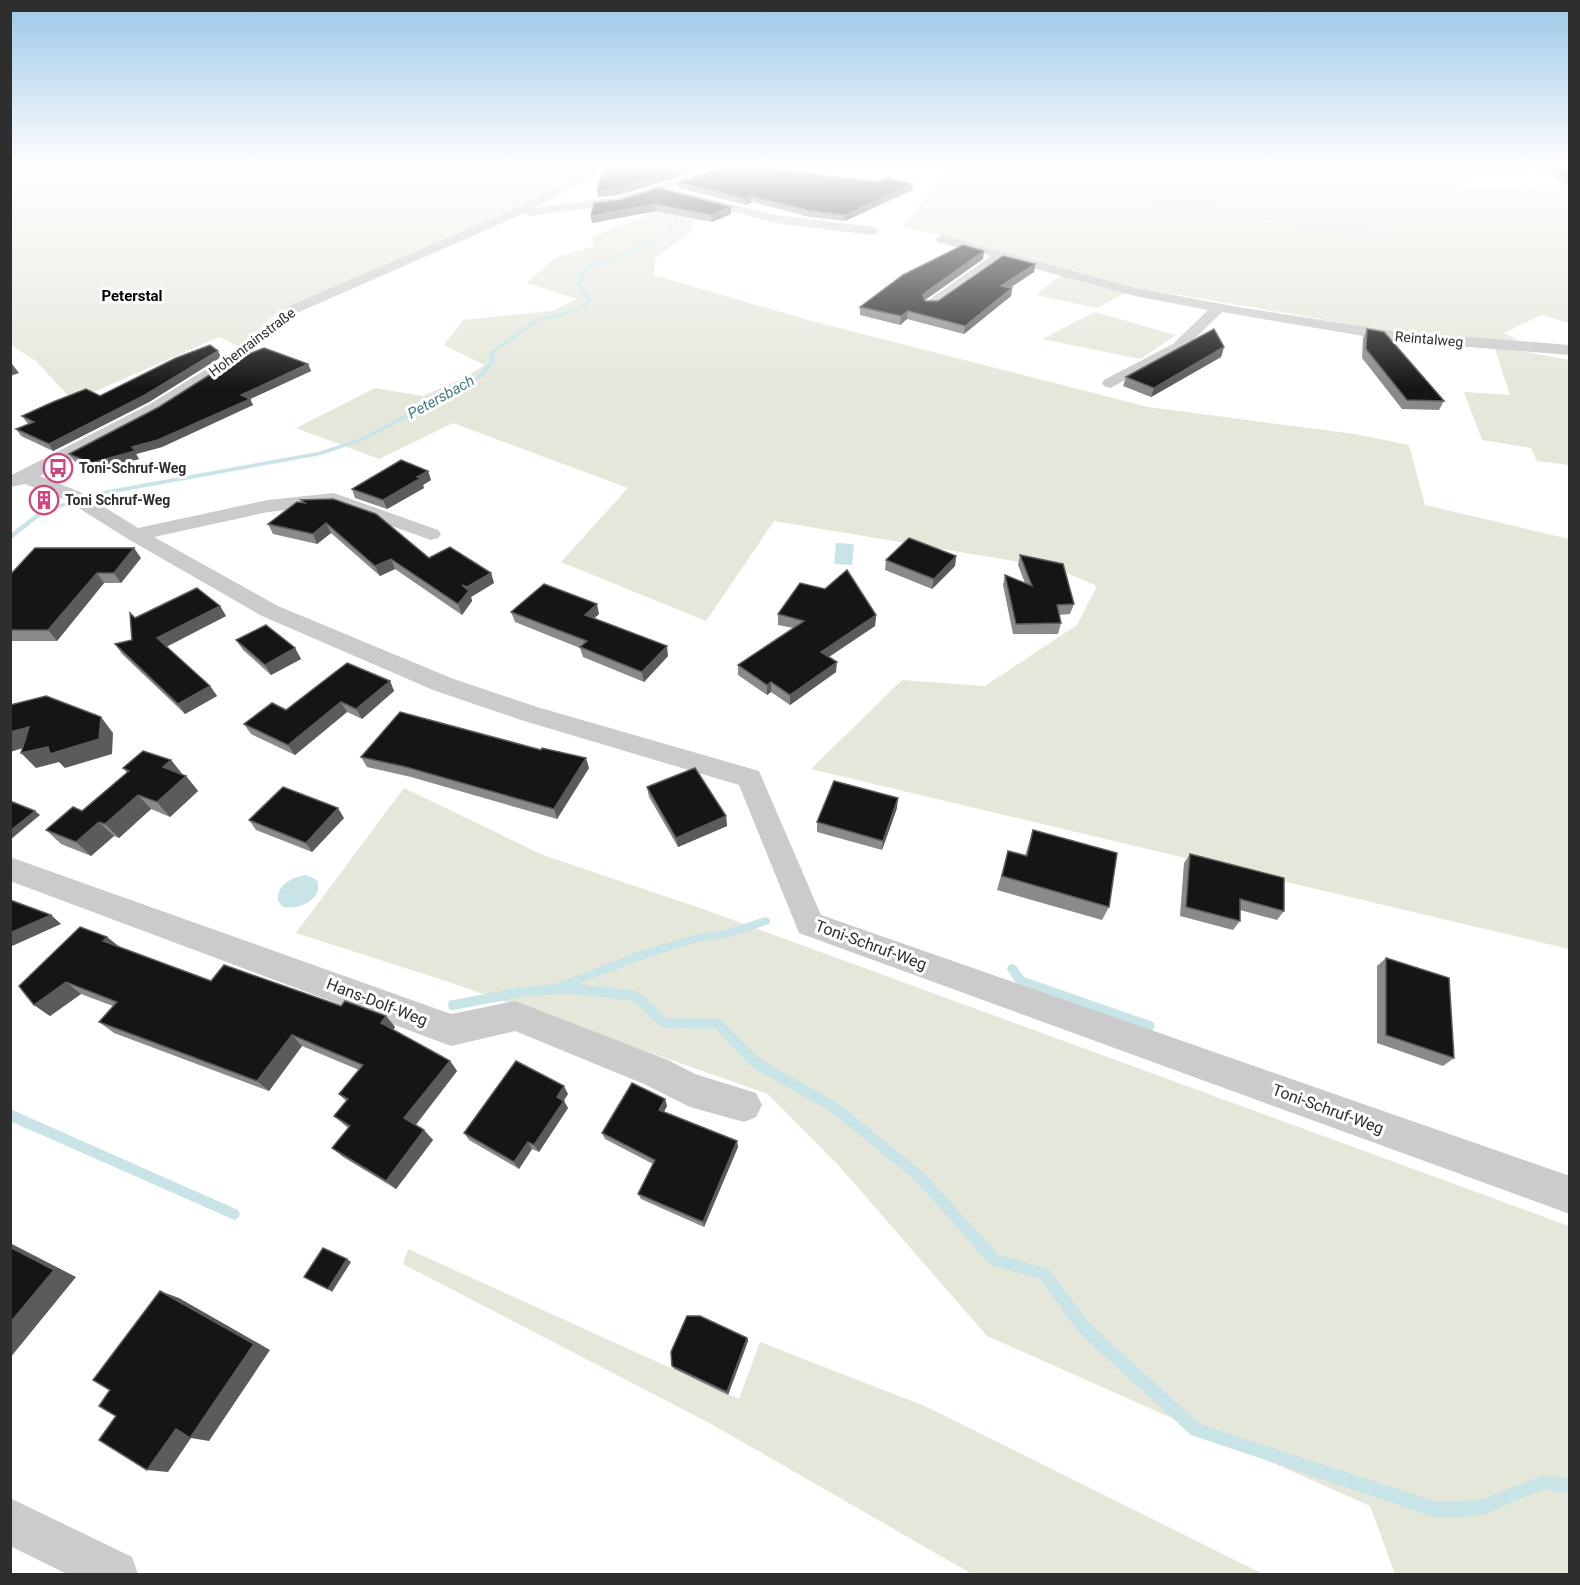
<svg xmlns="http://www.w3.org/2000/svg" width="1580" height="1585" viewBox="0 0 1580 1585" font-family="Roboto,sans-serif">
<rect width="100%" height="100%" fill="#fff"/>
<!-- green -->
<g fill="#e5e7db">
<path d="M10,166H591L584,173L506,213L279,311L239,346L219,337L73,401L36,361L11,345Z"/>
<path d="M895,166H972L1066,171L1064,166H1478L1563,174L1474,177L1458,187L1566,186L1569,188V323L1541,315L1504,333L1520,341L1510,349L1569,360V465L1537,461L1531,448L1482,440L1464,392L1510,395L1494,346L1415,335L1138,288L903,226L946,173Z"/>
<path d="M630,199L703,205L689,233L655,259L654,275L808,320L1148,407L1355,434L1409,445L1425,505L1569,539V949L811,769L902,680L985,686L1077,625L1097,586L1055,568L774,521L706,621L561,562L628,488L453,423L379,459L296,428L375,388L423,396L465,377L485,365L444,345L463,320L552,311L577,299L527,283L554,258L594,246L593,236L645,217Z"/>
<path d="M1061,275L1125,293L1097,308L1036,295Z"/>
<path d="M1095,312L1176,335L1140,359L1042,339Z"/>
<path d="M404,788L543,855L703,909L1569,1226V1574H1395L1370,1506L987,1336L840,1167L768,1094L446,981L296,933Z"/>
<path d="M408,1249L739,1399L760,1342L927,1407L1263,1574H972L713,1425L403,1264Z"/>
</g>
<!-- water -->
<g fill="#c9e4e6">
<path d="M836,543L854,544L852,565L834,564Z"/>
<path d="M306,875L317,880C324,900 298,910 283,907L278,901C276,885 292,877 306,875Z"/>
</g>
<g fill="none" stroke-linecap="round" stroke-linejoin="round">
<!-- stream -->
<g fill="#c9e4e6" fill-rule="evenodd">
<path d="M662,166H669L655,171L649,176V188L646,189V175L653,169Z"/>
<path d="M903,166H918L1029,180L1208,206L1235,216L1282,219L1305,224L1343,226L1386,236L1384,237L1343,228L1305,226L1282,221L1234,218L1207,208L1029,182Z"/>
<path d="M676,205H678L684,211L669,232L637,251L590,268L584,274L581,284L593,301V302L572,313L540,321L494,353L496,361L480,379L365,440L321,455L86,498L83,496L86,494L318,452L361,438L476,377L490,361L489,352L536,319L568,311L588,301L577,284L580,274L586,266L633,249L667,230L680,211Z"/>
<path d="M71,500L74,502L73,503L43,514L10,540V534L39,512Z"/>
<path d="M765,917L769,918L770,921L769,924L730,937L693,943L638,961L578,984L637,991L641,993L667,1018L718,1019L722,1020L761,1060L838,1103L924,1173L999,1255L1049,1269L1089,1323L1200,1424L1437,1502L1480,1500L1544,1475L1570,1479V1494L1544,1489L1480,1516L1437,1518L1191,1435L1079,1333L1040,1279L990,1265L916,1181L830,1111L753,1068L716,1029L665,1028L661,1027L634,1001L575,994H554L529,996L453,1010L449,1009L448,1005L449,1001L453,1000L516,988L555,984L637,952L693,935L730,929Z"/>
<path d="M1012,964L1016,966L1024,977L1153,1022L1155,1026L1153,1030L1149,1031L1016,983L1007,969L1008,966Z"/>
<path d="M10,1109L238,1210L240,1214L238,1218L234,1220L230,1218L10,1121Z"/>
</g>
<!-- street -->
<g fill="#cbcbcb" fill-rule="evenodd">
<path d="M590,166H601L594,175L534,208L619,197L723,166H741L620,204L530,216L525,213L299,312L236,364L162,412L40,476L80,492L138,528L268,500L334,493L438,530L441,534L438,538L431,540L332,505L268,512L154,537L278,606L451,678L537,707L759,771L821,915L1570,1176V1214L799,933L739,785L521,720L433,690L262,616L128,539L66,500L25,484L10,487V476L150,404L224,358L289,306L510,211L586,171Z"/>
<path d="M683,192L775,215L873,227L879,231L873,235L775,223L679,197L677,195Z"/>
<path d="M942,235L1136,288L1238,307L1393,331L1570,345V355L1393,341L1222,312L1183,350L1110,388L1104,386L1102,383L1104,380L1173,344L1208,310L1135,296L1003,260L936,308H926L924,305L926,302L991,256L937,242L936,239Z"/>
<path d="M10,857L451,1014L515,1001L668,1060L695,1074L756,1093L762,1105L756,1117L744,1122L690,1107L644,1084L515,1031L451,1046L10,881Z"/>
<path d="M10,1498L132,1557L138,1574H67L10,1546Z"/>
</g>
</g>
<!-- wall -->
<g fill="#8a8a8a">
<path d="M798,166H831V171Z"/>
<path d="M1536,166H1569V187Z"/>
<path d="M679,182L912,190L845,221L803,216V215L752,202L746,205L679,188Z"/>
<path d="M620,200L731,214L712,222L655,211L592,223L591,216Z"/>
<path d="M983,259L925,300V301H938L1035,264L1034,272L1010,288H1012L1011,296L964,334L907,319L900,325L860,315V307Z"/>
<path d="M1367,329L1444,401L1439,410L1402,409L1362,358L1363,338Z"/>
<path d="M1224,347L1221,357L1151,397L1123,386L1126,377Z"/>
<path d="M218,351L221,357L149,402L53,451L21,436L16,429L28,424L22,416L100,396Z"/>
<path d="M308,364L311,371L250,399L253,405L162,447L136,454L139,459L96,470L74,461L69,454Z"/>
<path d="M428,471L431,480L423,485L424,488L387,509L355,498L352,489Z"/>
<path d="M301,500L429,558L491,573L494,583L471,597L472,601L462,615L395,569L380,576L331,533L317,544L273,534L268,524L302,503Z"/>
<path d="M1020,555L1074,604L1070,614L1059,615L1061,623L1058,634H1013L1003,585L1005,575L1025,583L1018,565Z"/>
<path d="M956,556L955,566L932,589L885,570L886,560Z"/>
<path d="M141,558L121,583H104L57,641H10V575Z"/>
<path d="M220,606L226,616L166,647L210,686L217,696L185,714L122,654L115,644L132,640L135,618Z"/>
<path d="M511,612L599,614L594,618L668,656L644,682L583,657L580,648L515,622Z"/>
<path d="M778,614L876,615L875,626L829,657L836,672L790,705L771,692L767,695L738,675V665L793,628L778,625Z"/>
<path d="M236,640L295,648L301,659L271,675L243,650Z"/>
<path d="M390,681L394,691L362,719L347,712L295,755L251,734L244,724L286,710Z"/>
<path d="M361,757L589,768L557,819L411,777L367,767Z"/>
<path d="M171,760L182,774L186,776L198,791L170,817L151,809L119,838L114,836L91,856L61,844L46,830L82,811L127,773L123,768Z"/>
<path d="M647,787L726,816L727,826L678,847L649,797Z"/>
<path d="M897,808L882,850L817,832V822Z"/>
<path d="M344,818L312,852L256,830L249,820Z"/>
<path d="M1033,830L1109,907L1102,920L997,890L1008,851L1025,856Z"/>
<path d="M1190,854L1284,911L1277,920L1240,910V921L1233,930L1180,916L1184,863Z"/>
<path d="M107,937L119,947L211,981L341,1006L386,1016L395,1027L393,1030L450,1061L457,1071L416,1125L433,1140L396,1189L343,1157L332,1148L348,1128L334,1116L346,1101L339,1094L359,1070L302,1046L269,1091L114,1033L99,1022L113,1006L81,994L50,1016L34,1005Z"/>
<path d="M1386,958L1454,1058L1443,1066L1377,1043V966Z"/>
<path d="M568,1094L563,1101L568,1108L539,1152L532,1149L519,1169L469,1140L464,1133Z"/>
<path d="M665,1099L667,1106L664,1112L737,1141L738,1147L704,1227L641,1199L638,1194L653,1164L605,1139L602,1133Z"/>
<path d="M747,1338L748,1341L728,1395L674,1369L672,1366Z"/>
</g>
<!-- shaded-wall -->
<g fill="#5b5b5b">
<path d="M692,166H714L619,195L598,197L597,191Z"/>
<path d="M913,184L912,190L845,221V215Z"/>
<path d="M751,196L752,202L746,205V199Z"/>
<path d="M655,204V211L592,223L591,216Z"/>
<path d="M731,207V214L712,222L711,215Z"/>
<path d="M984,251L983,259L925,300L923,295L926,292Z"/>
<path d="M1035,264L1034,272L1000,294L1001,286Z"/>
<path d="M1012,288L1011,296L964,334L965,326Z"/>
<path d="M908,311L907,319L900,325L901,316Z"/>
<path d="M1224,347L1221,357L1151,397L1154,388Z"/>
<path d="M218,351L221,357L149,402L53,451L49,444Z"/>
<path d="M10,364H12L19,373L10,376Z"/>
<path d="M308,364L311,371L250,399L253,405L162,447L136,454L139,459L96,470L91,463L132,447L241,395Z"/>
<path d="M428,471L431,480L423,485L424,488L387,509L383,500L417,477Z"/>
<path d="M326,523L331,533L317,544L313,534Z"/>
<path d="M134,548L141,558L121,583L114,573Z"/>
<path d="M956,556L955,566L932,589L934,579Z"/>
<path d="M391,559L395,569L380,576L375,566Z"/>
<path d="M97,573L104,583L57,641L48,630Z"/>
<path d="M491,573L494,583L471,597L472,601L462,615L458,604L468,592L467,587Z"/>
<path d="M597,604L599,614L587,625L585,615Z"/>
<path d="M220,606L226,616L164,648L157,638Z"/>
<path d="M876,615L875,626L821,662V652Z"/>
<path d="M667,646L668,656L644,682L642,672Z"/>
<path d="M295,648L301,659L271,675L265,665Z"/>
<path d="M837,662L836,672L790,705V695Z"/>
<path d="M390,681L394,691L362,719L356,709Z"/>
<path d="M771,682V692L767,695V685Z"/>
<path d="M210,686L217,696L185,714L178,704Z"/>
<path d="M341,702L347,712L295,755L288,745Z"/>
<path d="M101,717L113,733L112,754L65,768L59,762L36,768L21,753Z"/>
<path d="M29,727L43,742L10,752V732Z"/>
<path d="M586,758L589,768L557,819L554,809Z"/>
<path d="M171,760L183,775L163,767Z"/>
<path d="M186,776L198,791L170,817L157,802Z"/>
<path d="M138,795L151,809L119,838L105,824Z"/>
<path d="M898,798L897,808L882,850L883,841Z"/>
<path d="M338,808L344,818L312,852L306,843Z"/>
<path d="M35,811L40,815L10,840V831Z"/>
<path d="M726,816L727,826L678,847L676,838Z"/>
<path d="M99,822L114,836L91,856L76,842Z"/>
<path d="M51,915L61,924L10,947V933Z"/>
<path d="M107,937L121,948L103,941Z"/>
<path d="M66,982L81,994L50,1016L34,1005Z"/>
<path d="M386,1016L395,1027L390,1034L381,1023Z"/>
<path d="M292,1035L302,1046L269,1091L257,1081Z"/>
<path d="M450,1061L457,1071L413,1128L404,1118Z"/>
<path d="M564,1086L568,1094L561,1105L557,1097Z"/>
<path d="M665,1099L667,1106L661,1116L659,1110Z"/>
<path d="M564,1101L568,1108L539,1152L534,1145Z"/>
<path d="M424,1130L433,1140L396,1189L386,1181Z"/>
<path d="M737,1141L738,1147L704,1227L703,1222Z"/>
<path d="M528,1142L532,1149L519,1169L514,1162Z"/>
<path d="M10,1243L76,1277L10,1358Z"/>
<path d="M347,1259L351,1262L332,1292L328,1289Z"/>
<path d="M160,1291L179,1298L270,1350L209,1441L191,1438L168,1472L147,1470Z"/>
<path d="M747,1338L748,1341L728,1395L727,1392Z"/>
</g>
<!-- building -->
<g fill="#151515" stroke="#5b5b5b" stroke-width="1.5">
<path d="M604,166H692L618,188L597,191Z"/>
<path d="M729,166H753L878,182L886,178L913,184L845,215L803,210L804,209L751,196L746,199L679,182Z"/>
<path d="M1549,166H1569V179Z"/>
<path d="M658,188L731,207L711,215L655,204L591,216L594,203L620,200Z"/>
<path d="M963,245L984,251L926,292L923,295L925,301H938L1003,256L1035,264L1001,286L1012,288L965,326L908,311L901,316L860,307L903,275Z"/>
<path d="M1214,329L1224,347L1154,388L1126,377Z"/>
<path d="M1367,329L1384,332L1444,401L1407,400L1366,349Z"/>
<path d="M210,345L218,351L145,395L49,444L16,429L34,422L22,416L53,402L86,389L100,396L176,358Z"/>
<path d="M264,348L308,364L241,395L250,399L158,440L132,447L135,451L91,463L69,454L159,407L233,360Z"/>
<path d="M401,460L428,471L417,477L421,478L383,500L352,489Z"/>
<path d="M333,499L376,514L429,558L450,547L491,573L467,587L462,585L469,591L458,604L391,559L375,566L326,523L313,534L268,524L297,502L305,503L301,500Z"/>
<path d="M909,538L956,556L934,579L886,560Z"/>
<path d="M35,548H134L114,573H97L48,630H10V575Z"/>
<path d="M1020,555L1063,564L1074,604L1057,605L1061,623L1016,624L1005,575L1032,586Z"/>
<path d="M847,570L876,615L821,652L837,662L790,695L771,682L767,685L738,665L804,621L778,614L800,583L825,589Z"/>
<path d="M544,584L597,604L585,615L667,646L642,672L580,647L587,641L511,612Z"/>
<path d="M197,588L220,606L157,638L210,686L178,704L115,644L132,640L130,613L135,618Z"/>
<path d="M266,625L295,648L265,665L236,640Z"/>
<path d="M347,663L390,681L356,709L341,702L288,745L244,724L272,703L286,710Z"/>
<path d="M46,696L101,717L99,739L50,754L48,747L21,753L29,727L10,732V705Z"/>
<path d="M400,712L541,750L542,748L586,758L554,809L406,767L361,757Z"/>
<path d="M143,751L171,760L163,767L186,776L157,802L138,795L105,824L99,822L76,842L46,830L73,807L82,811L129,771L123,768Z"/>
<path d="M695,768L726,816L676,838L647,787Z"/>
<path d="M834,781L898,798L883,841L817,822Z"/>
<path d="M283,787L338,808L306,843L249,820Z"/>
<path d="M10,801L35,811L10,831Z"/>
<path d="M1033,830L1117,853L1109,907L1002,876L1008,851L1027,856Z"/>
<path d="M1190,854L1284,878V911L1240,899V921L1186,907Z"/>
<path d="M10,900L51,915L10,933Z"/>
<path d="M80,927L107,937L103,941L211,981L224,965L341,1006L345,1001L386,1016L381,1023L450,1061L404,1118L424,1130L386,1181L332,1148L350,1126L334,1116L348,1099L339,1094L363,1065L292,1035L257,1081L99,1022L117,1002L66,982L34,1005L19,986Z"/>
<path d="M1386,958L1449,978L1454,1058L1386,1035Z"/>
<path d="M516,1061L564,1086L557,1097L564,1101L534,1145L528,1142L514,1162L464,1133Z"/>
<path d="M632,1083L665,1099L659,1110L737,1141L703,1222L638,1194L655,1160L602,1133Z"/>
<path d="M10,1247L54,1270L10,1323Z"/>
<path d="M323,1248L347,1259L328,1289L304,1277Z"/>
<path d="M160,1291L254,1344L190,1438L176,1429L147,1470L99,1440L116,1416L99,1406L110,1390L93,1380Z"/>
<path d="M687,1316H700L747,1338L727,1392L672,1366L671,1352Z"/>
</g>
<!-- sky -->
<linearGradient id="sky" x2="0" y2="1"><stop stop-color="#9bc7e7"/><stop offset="0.43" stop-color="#fff"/><stop offset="1" stop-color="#fff" stop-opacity="0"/></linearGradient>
<rect width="1580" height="388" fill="url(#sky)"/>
<!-- icons -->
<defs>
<g id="bus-ring" transform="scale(1.5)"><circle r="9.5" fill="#fff" stroke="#d1447d" stroke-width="1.5"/><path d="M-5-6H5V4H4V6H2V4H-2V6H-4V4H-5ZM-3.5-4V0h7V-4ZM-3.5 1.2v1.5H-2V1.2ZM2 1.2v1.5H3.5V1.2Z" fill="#d1447d"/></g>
<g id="building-ring" transform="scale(1.5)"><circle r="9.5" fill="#fff" stroke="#d1447d" stroke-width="1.5"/><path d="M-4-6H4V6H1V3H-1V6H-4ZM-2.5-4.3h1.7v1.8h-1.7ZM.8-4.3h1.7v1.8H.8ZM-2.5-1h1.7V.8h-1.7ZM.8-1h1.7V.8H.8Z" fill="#d1447d"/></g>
</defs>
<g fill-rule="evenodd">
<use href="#bus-ring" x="58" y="468"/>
<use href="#building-ring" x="44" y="500"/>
</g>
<g text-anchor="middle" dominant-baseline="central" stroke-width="6" stroke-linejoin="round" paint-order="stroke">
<!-- far-street labels -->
<g font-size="14" fill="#2e2e2e" stroke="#fff">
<text transform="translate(1429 339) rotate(5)">Reintalweg</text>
<text transform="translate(252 342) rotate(-37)">Hohenrainstraße</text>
</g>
<!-- far-poi labels -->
<g font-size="14" font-weight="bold" fill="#2e2e2e" stroke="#fff" text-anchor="start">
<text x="79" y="468">Toni-Schruf-Weg</text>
<text x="65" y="500">Toni Schruf-Weg</text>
</g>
<!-- far-neighbourhood labels -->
<g font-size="15" font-weight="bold" fill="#000" stroke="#fff">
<text x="132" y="296">Peterstal</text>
</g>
<!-- far-water labels -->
<g font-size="15" font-style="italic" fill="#427d81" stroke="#fff">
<text transform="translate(441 397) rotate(-29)">Petersbach</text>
</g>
<!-- street labels -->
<g font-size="16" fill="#2e2e2e" stroke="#fff">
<text transform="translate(871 945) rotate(20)">Toni-Schruf-Weg</text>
<text transform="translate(377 1002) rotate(21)">Hans-Dolf-Weg</text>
<text transform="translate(1328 1109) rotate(20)">Toni-Schruf-Weg</text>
</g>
</g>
<!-- border -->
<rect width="1580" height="1585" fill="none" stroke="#2e2e2e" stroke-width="24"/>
</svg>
